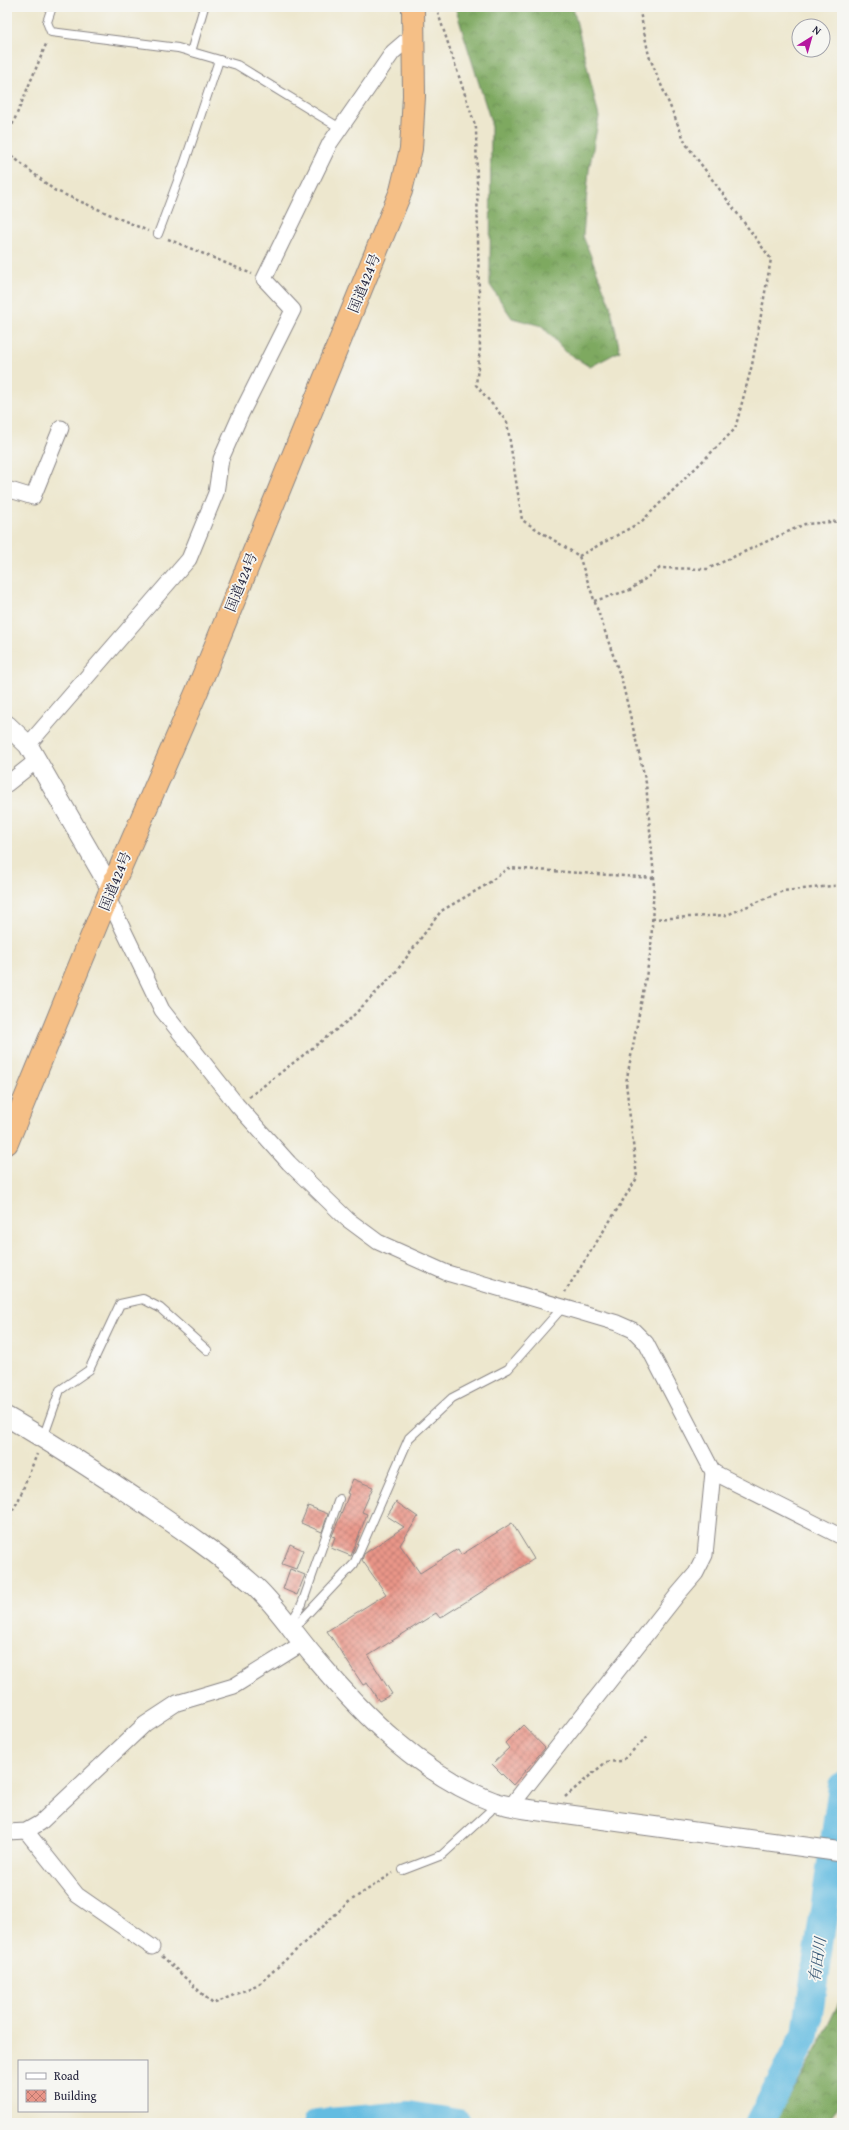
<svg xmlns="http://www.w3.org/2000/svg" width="849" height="2130" viewBox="0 0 849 2130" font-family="'Gentium Book Plus','Noto Serif JP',serif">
<defs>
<pattern id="forest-crowns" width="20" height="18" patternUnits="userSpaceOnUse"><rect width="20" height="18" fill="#7ea961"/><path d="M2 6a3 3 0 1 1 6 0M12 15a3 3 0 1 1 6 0" fill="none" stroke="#678951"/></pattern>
<pattern id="building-cross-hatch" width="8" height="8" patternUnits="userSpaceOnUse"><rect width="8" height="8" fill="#e99588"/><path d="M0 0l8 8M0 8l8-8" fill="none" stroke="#bc7970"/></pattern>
</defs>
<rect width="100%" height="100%" fill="#f6f6f2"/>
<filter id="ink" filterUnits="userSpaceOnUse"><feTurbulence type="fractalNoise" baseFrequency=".025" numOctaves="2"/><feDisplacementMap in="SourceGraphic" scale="8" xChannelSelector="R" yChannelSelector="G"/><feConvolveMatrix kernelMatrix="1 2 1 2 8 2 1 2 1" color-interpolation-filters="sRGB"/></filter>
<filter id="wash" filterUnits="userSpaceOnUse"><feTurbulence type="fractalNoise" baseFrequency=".012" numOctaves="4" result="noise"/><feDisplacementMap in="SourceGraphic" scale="16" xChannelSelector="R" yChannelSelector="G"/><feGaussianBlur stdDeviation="0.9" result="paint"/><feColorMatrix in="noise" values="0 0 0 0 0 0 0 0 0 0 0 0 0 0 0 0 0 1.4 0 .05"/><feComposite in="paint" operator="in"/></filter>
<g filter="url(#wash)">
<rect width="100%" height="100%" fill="#ede7ce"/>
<!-- forest -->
<g fill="url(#forest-crowns)" stroke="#50664e">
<path d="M455,7H573L599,117L589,170L583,236L610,305L620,351L590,367L566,352L542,326L512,318L490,285L491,122Z"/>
<path d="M842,1996V2103L826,2123H773L818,2046Z"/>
</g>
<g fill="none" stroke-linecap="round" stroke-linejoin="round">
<!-- river -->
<g stroke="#64bce1" stroke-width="28">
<path d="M317,2123L409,2115L458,2123"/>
<path d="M759,2123L806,2034L842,1786"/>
</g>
</g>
<g id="blocks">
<!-- building -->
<g fill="url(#building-cross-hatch)">
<path d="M353,1479L373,1487L362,1512L367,1514L351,1556L331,1548L335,1537L332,1536L349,1494L347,1493Z"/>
<path d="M396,1502L418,1517L400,1545L420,1573L458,1549L461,1555L512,1523L534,1559L440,1618L436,1613L368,1656L392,1694L379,1701L367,1683L363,1685L327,1631L386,1594L362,1560L364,1554L404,1527L387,1516Z"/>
<path d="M308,1506L328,1514L322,1532L301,1523Z"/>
<path d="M290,1544L303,1550L296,1569L282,1564Z"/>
<path d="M290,1569L305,1575L297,1595L283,1589Z"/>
<path d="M523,1725L545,1748L513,1785L492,1764L509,1748L505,1743Z"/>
</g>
</g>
</g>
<g filter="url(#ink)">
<use href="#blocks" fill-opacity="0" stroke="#888484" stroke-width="1"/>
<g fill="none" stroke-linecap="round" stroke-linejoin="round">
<!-- service casing -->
<g stroke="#888484" stroke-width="10">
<g id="service">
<path d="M52,7L47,22L51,32L178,48L237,65L340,128"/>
<path d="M191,52L204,7"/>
<path d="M158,234L185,162L219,60"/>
<path d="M43,1438L60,1390L89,1370L120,1304L143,1299L160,1308L207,1350"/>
<path d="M290,1624L302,1604L339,1499"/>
<path d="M293,1629L354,1564L409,1438L452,1398L508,1369L562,1308"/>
<path d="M403,1870L442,1855L490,1811L495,1802"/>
</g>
</g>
<!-- minor casing -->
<g stroke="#888484" stroke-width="17">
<g id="minor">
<path d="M7,489L33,497L61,428"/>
<path d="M28,745L189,559L216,493L221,459L241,414L293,310L264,279L330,143L393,52L414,34"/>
<path d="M7,784L36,761"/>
<path d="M108,898L162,1010L237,1105L289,1163L347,1219L378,1242L447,1273L617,1323L633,1330L646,1343L713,1472L705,1555L696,1573L678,1594L511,1806"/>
<path d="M713,1472L842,1537"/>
<path d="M26,1831L77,1895L152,1947"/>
<path d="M7,1832L26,1831L40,1823L145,1724L177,1703L234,1686L303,1643"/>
</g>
</g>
<!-- tertiary casing -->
<g stroke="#888484" stroke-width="21">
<g id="tertiary">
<path d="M7,725L28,745L111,889"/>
<path d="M7,1417C53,1443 96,1472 140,1501C180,1528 220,1555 256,1587C279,1609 295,1635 316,1659C364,1716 422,1775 494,1802C507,1806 520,1808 533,1810L842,1852"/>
</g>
</g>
<!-- trunk casing -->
<g stroke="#888484" stroke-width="24">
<path id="trunk" d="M7,1143L111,889L197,691L401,191L411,149L414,96L413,7"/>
</g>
<!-- path -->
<g stroke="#888484" stroke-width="2.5" stroke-dasharray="3 3" stroke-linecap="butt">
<path d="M436,7L476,128L480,349L476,385L507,422L522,520L579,556L622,681L646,783L654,878L651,950L626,1083L637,1178L565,1292"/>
<path d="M7,142L11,128L47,42"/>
<path d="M7,152L54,190L148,231"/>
<path d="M168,239L252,274"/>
<path d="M579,556L641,522L735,429L752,365L771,259L686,144L649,56L639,7"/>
<path d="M594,601L630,590L660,568L707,569L805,524L842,521"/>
<path d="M652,919L727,915L783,891L842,885"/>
<path d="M249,1097L350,1019L395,973L441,911L486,885L508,868L654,878"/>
<path d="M7,1521L19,1499L37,1454"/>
<path d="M565,1797L606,1762L622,1761L649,1735"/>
<path d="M162,1956L213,2004L259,1984L350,1901L393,1873"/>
</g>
<!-- service -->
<use href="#service" stroke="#fff" stroke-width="8"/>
<!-- minor -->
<use href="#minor" stroke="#fff" stroke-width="15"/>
<!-- tertiary -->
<use href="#tertiary" stroke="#fff" stroke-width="19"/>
<!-- trunk -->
<use href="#trunk" stroke="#f5bf86" stroke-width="22"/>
</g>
</g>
<g text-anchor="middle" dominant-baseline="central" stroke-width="3.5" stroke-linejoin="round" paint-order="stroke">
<!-- street labels -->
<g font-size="14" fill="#22223b" stroke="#f6f6f2">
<text transform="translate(364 283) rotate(-68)">国道424号</text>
<text transform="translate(241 582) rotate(-68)">国道424号</text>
<text transform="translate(115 881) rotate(-68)">国道424号</text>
</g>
<!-- water labels -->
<g font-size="15" font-style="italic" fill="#395875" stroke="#f6f6f2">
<text transform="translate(817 1960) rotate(-82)">有田川</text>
</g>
</g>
<!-- margin -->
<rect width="849" height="2130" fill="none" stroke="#f6f6f2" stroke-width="24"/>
<!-- legend -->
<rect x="18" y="2060" width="130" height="52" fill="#f6f6f2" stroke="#a1a1a9"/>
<rect x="26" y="2073" width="20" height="6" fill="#ffffff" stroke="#a1a1a9"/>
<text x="54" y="2080" font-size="12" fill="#22223b">Road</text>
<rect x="26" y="2090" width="20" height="12" fill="url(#building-cross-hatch)" stroke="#a1a1a9"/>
<text x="54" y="2100" font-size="12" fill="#22223b">Building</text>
<!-- north arrow -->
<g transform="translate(811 38) rotate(37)"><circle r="19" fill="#f6f6f2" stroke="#a1a1a9"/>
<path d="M0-3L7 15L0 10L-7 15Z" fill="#b5179e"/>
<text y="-6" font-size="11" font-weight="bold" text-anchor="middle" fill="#22223b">N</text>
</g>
</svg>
